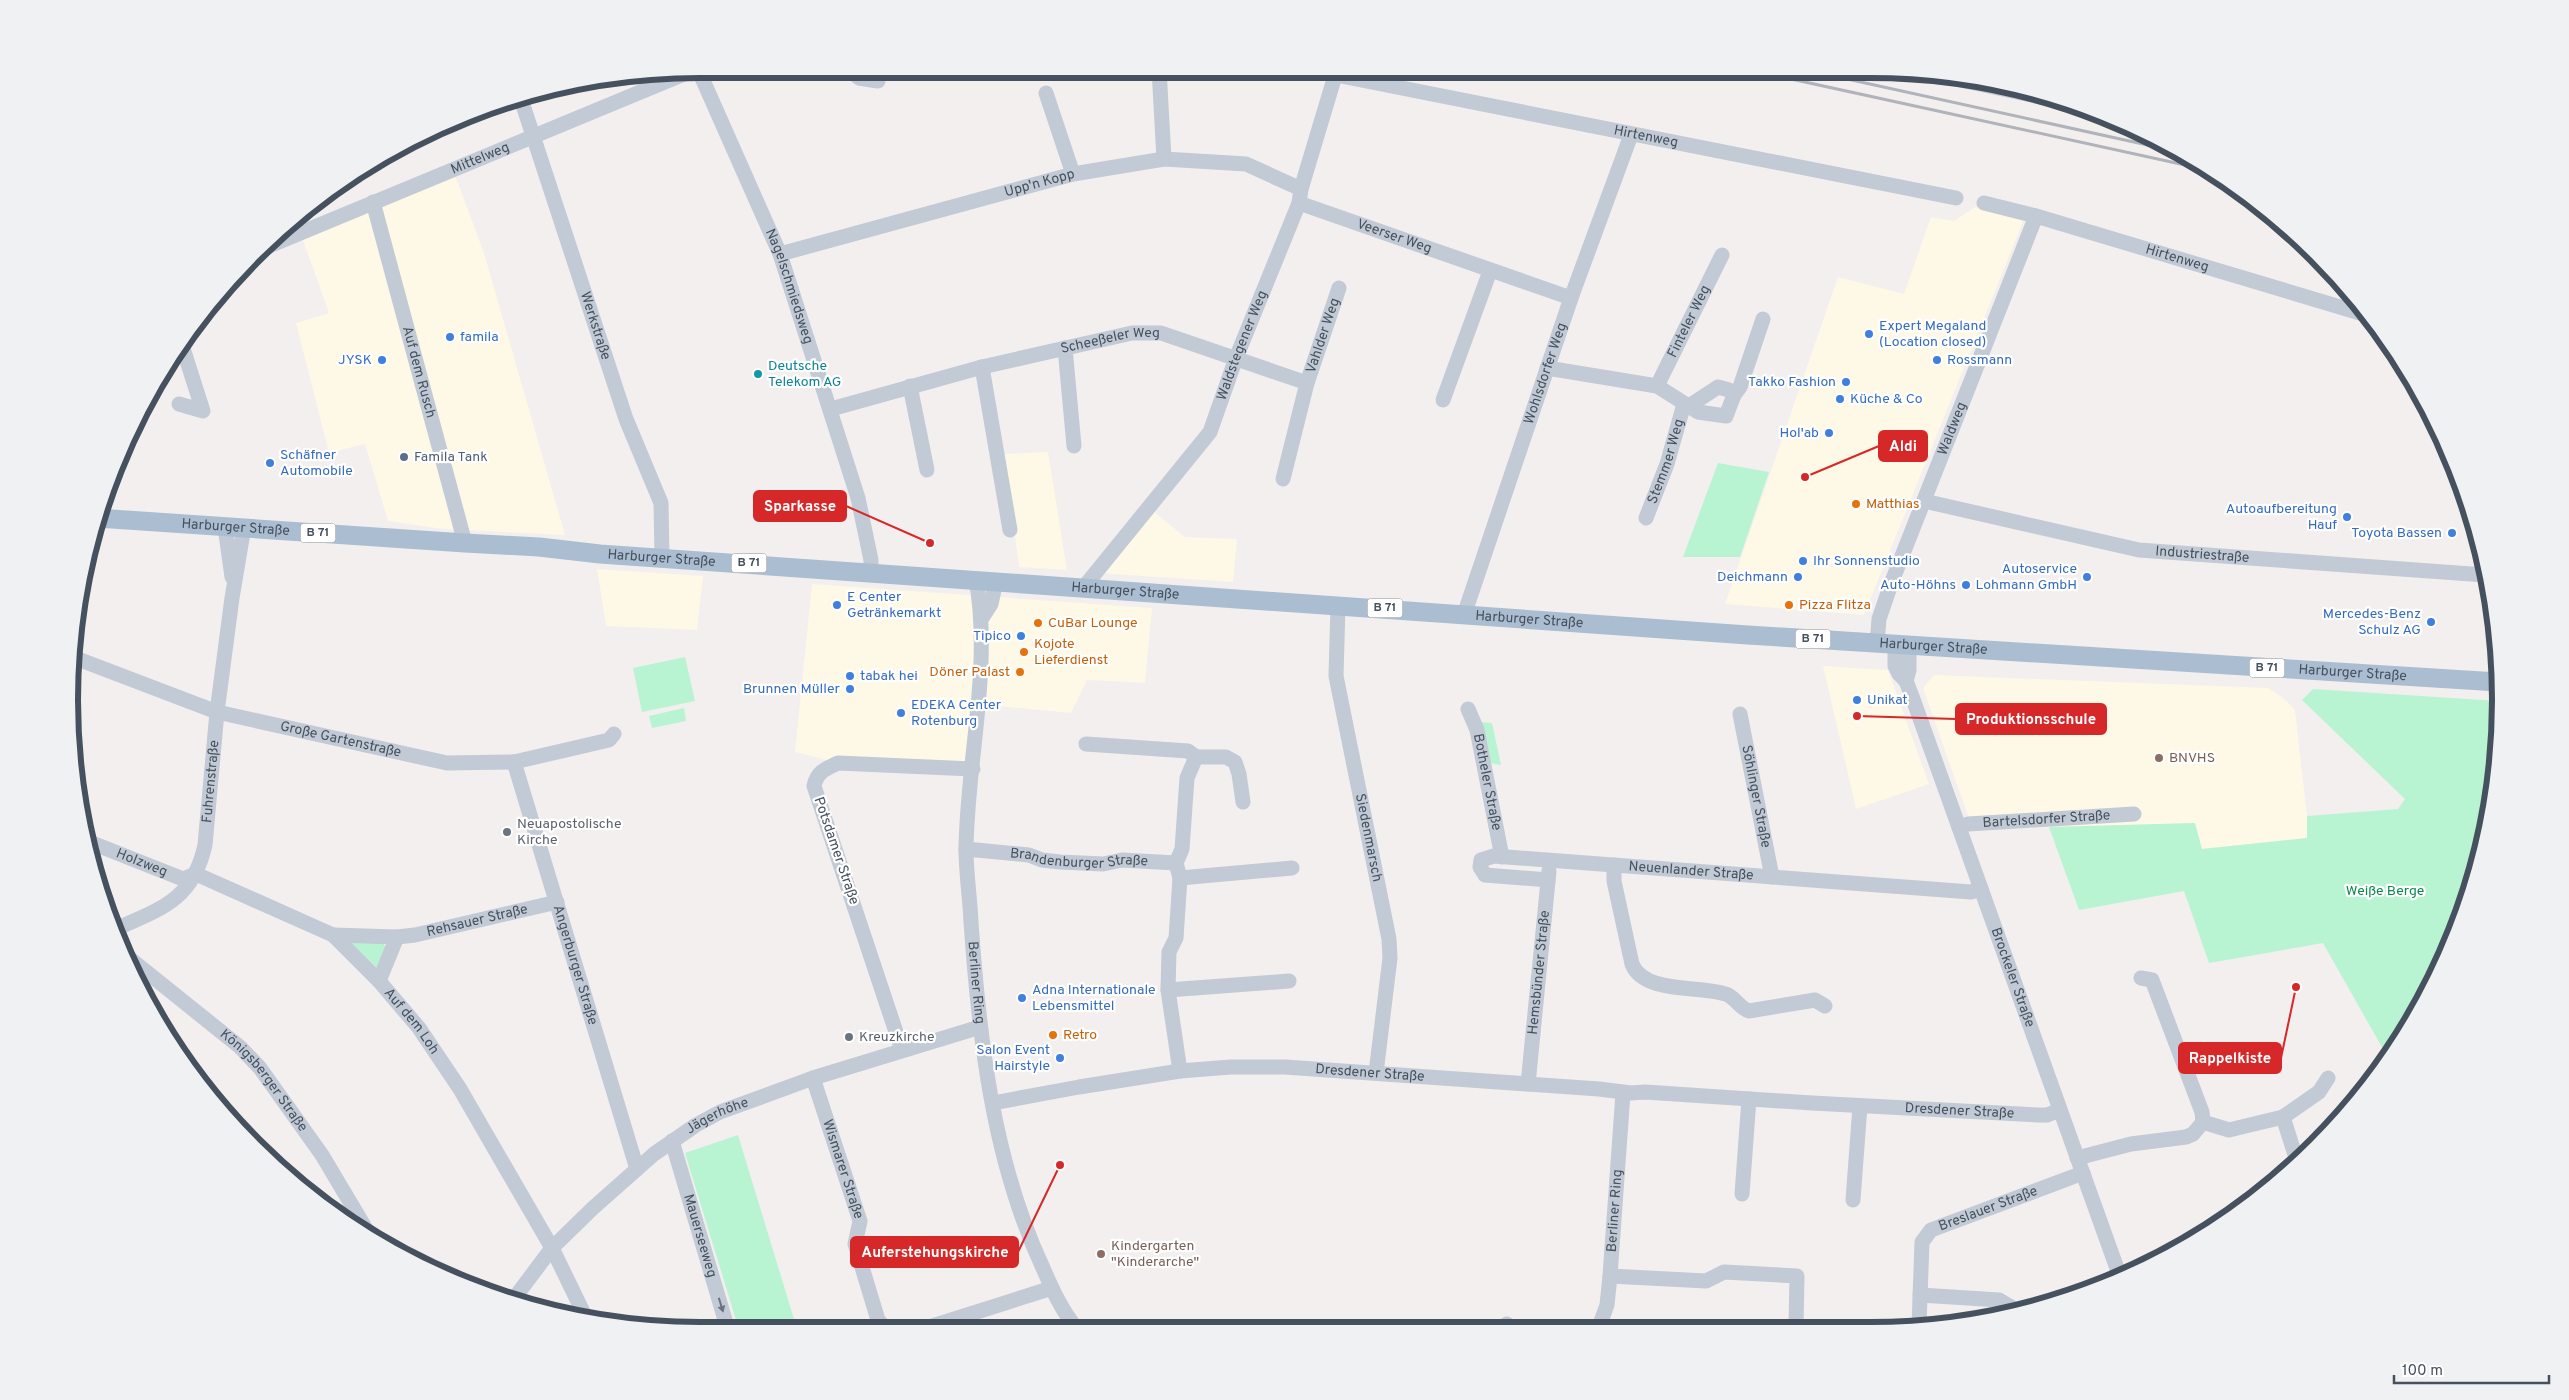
<svg xmlns="http://www.w3.org/2000/svg" width="2569" height="1400" viewBox="0 0 2569 1400" font-family="Overpass,sans-serif">
<rect width="100%" height="100%" fill="#f2efee"/>
<!-- commercial -->
<g fill="#fef8e6">
<path d="M453,170L484,253L565,535L443,529L388,521L365,444L329,453L296,323L329,313L300,232Z"/>
<path d="M1975,207L2025,217L1864,615L1725,604L1838,277L1904,294L1931,217L1954,221Z"/>
<path d="M1048,452L1067,570L1019,567L1004,454Z"/>
<path d="M1153,511L1185,537L1237,539L1233,582L1098,573Z"/>
<path d="M597,569L703,576L697,630L606,626Z"/>
<path d="M812,584L1152,608L1145,683L1087,680L1071,713L977,704L973,769L838,763L795,752Z"/>
<path d="M1823,666L1888,670L1929,784L1856,809Z"/>
<path d="M1934,675L2268,688L2282,697L2295,710L2307,816V838L2201,849L2195,823L1973,830L1923,688Z"/>
</g>
<!-- green -->
<g fill="#b8f4d2">
<path d="M1718,463L1769,472L1740,557H1683Z"/>
<path d="M685,657L695,701L642,712L633,668Z"/>
<path d="M2313,689L2498,701L2495,782L2467,903L2416,1015L2387,1056L2323,943L2209,963L2184,891L2079,910L2049,827L2195,823L2202,849L2307,838V816L2398,809L2405,799L2302,700Z"/>
<path d="M684,708L686,721L652,728L649,716Z"/>
<path d="M1481,722L1492,723L1501,765L1490,763Z"/>
<path d="M349,941L384,944L386,949L377,968Z"/>
<path d="M738,1135L797,1329L739,1330L685,1153Z"/>
</g>
<g fill="none" stroke-linecap="round" stroke-linejoin="round">
<!-- minor -->
<g stroke="#c1cad5" stroke-width="15">
<path id="s1" d="M698,69L780,254L858,498L871,560V572"/>
<path d="M848,69L859,78L878,81"/>
<path d="M1159,69L1164,159"/>
<path d="M1923,72L2059,101"/>
<path id="s2" d="M1336,75L1956,198"/>
<path d="M1046,93L1073,174"/>
<path id="s3" d="M520,96L626,419L661,503L662,557"/>
<path id="s4" d="M373,202L465,543"/>
<path id="s5" d="M1299,203L1571,298"/>
<path id="s6" d="M1984,203L2036,216L2370,316"/>
<path id="s7" d="M264,248L696,69"/>
<path id="s8" d="M780,254L1073,174L1164,159L1246,164L1301,189"/>
<path d="M1065,348L1074,446"/>
<path d="M982,367L1010,530"/>
<path d="M1547,368L1657,386L1698,412L1726,416L1734,395L1729,390L1718,387L1689,406"/>
<path d="M910,386L927,470"/>
<path id="s9" d="M1657,386L1722,255"/>
<path d="M1734,395L1740,387L1763,319"/>
<path d="M1443,400L1490,271"/>
<path d="M179,404L203,411L181,342"/>
<path id="s10" d="M831,409L982,367L1132,333H1161L1307,383"/>
<path id="s11" d="M1283,479L1307,383L1339,288"/>
<path id="s12" d="M1924,501L2139,550L2485,575"/>
<path id="s13" d="M1646,518L1667,464L1684,404"/>
<path d="M225,527L232,577"/>
<path id="s14" d="M976,579C992,668 967,760 966,849C966,873 970,898 971,922C979,1039 993,1161 1043,1268C1052,1289 1062,1311 1077,1329"/>
<path id="s15" d="M1084,587L1210,432L1236,358L1299,203L1301,189L1337,69"/>
<path id="s16" d="M1338,605L1336,676L1389,939L1390,958L1376,1073"/>
<path id="s17" d="M1464,615L1571,298L1631,135"/>
<path d="M982,618L991,604L996,581"/>
<path id="s18" d="M1877,644L1879,619L1891,584L2036,216"/>
<path id="s19" d="M1895,645V666L1899,674L1906,681L1913,699L2119,1274"/>
<path id="s20" d="M70,656L217,712L447,763L514,762L609,740L614,734"/>
<path d="M1906,681L1909,670V646"/>
<path id="s21" d="M1468,709L1477,730L1502,857"/>
<path id="s22" d="M1740,714L1772,877"/>
<path d="M1086,744L1188,751L1196,757L1187,778L1182,849L1176,863"/>
<path d="M1196,757H1226L1235,762L1239,774L1243,802"/>
<path id="s23" d="M514,762L637,1169"/>
<path id="s24" d="M1959,827L1968,824L2134,814"/>
<path id="s25" d="M87,841L183,879L196,874L333,935L379,981L419,1028L460,1089L552,1248L586,1318"/>
<path id="s26" d="M966,849L1029,855L1042,860L1060,862L1103,864L1122,860L1176,863L1180,878L1176,938L1169,952L1168,990L1180,1071"/>
<path d="M1614,865V881L1632,964C1644,995 1705,985 1728,995C1736,999 1740,1008 1749,1011L1815,1000L1825,1006"/>
<path d="M1180,878L1292,868"/>
<path id="s27" d="M1548,880L1485,875L1480,867L1481,860L1494,856L1971,892L1981,889"/>
<path id="s28" d="M113,930C161,909 193,900 205,845L217,712L232,598L244,527"/>
<path id="s29" d="M333,935L397,937L415,935L557,902"/>
<path id="s30" d="M123,953L240,1047L260,1068L322,1155L372,1239"/>
<path d="M2141,978L2152,980L2202,1112L2203,1122"/>
<path d="M379,981L397,937"/>
<path d="M1168,990L1289,981"/>
<path d="M902,1050L814,786C817,772 825,769 838,763L973,769"/>
<path id="s31" d="M813,1078L860,1221L855,1244L878,1320L886,1329"/>
<path id="s32" d="M1528,1084L1549,871"/>
<path id="s33" d="M993,1103L1079,1087L1180,1071L1231,1067H1285L1599,1089L1631,1093L1645,1092L1812,1103L2038,1115H2047L2060,1110"/>
<path d="M2283,1117L2296,1158"/>
<path id="s34" d="M672,1141L728,1330"/>
<path d="M2077,1158L2131,1144L2186,1137L2193,1134L2203,1122L2229,1130L2283,1117L2319,1092L2328,1078"/>
<path d="M1742,1194L1749,1099"/>
<path d="M1853,1200L1860,1106"/>
<path d="M1610,1276L1706,1281L1724,1272L1797,1276L1796,1326"/>
<path d="M1920,1295L1999,1300L2016,1310"/>
<path id="s35" d="M513,1300L552,1248L593,1208L654,1154L696,1125L720,1112L813,1078L980,1027"/>
<path id="s36" d="M1919,1326L1922,1242L1931,1230L2083,1173"/>
<path d="M1502,1327L1507,1324"/>
<path id="s37" d="M1599,1327L1607,1305L1610,1276L1623,1093"/>
<path d="M1408,1328L1434,1327"/>
<path d="M923,1329L1052,1288"/>
</g>
<!-- major -->
<path stroke="#abbdd1" stroke-width="19" id="s38" d="M97,518L465,543L539,547L600,554L1748,635L2498,682"/>
<!-- rail -->
<g stroke="#b0b3ba" stroke-width="3">
<path d="M1750,70L2208,170"/>
<path d="M1806,70L2184,153"/>
</g>
</g>
<!-- one-way arrows -->
<defs><path id="oneway-solid" d="M-6-.8H1V-3.2L6.5 0L1 3.2V.8H-6Z" transform="scale(1.25)"/></defs>
<use fill="#6a7582" href="#oneway-solid" transform="translate(721 1305) rotate(73)"/>
<!-- markers -->
<g fill="#3f7fe0" stroke="#fff" stroke-width="2">
<circle cx="1869" cy="334" r="5"/>
<circle cx="450" cy="337" r="5"/>
<circle cx="382" cy="360" r="5"/>
<circle cx="1937" cy="360" r="5"/>
<circle cx="1846" cy="382" r="5"/>
<circle cx="1840" cy="399" r="5"/>
<circle cx="1829" cy="433" r="5"/>
<circle cx="270" cy="463" r="5"/>
<circle cx="2347" cy="517" r="5"/>
<circle cx="2452" cy="533" r="5"/>
<circle cx="1803" cy="561" r="5"/>
<circle cx="1798" cy="577" r="5"/>
<circle cx="2087" cy="577" r="5"/>
<circle cx="1966" cy="585" r="5"/>
<circle cx="837" cy="605" r="5"/>
<circle cx="2431" cy="622" r="5"/>
<circle cx="1021" cy="636" r="5"/>
<circle cx="850" cy="676" r="5"/>
<circle cx="850" cy="689" r="5"/>
<circle cx="1857" cy="700" r="5"/>
<circle cx="901" cy="713" r="5"/>
<circle cx="1022" cy="998" r="5"/>
<circle cx="1060" cy="1058" r="5"/>
</g>
<circle fill="#0f9aa8" stroke="#fff" stroke-width="2" cx="758" cy="374" r="5"/>
<circle fill="#5c6f8a" stroke="#fff" stroke-width="2" cx="404" cy="457" r="5"/>
<g fill="#e8710a" stroke="#fff" stroke-width="2">
<circle cx="1856" cy="504" r="5"/>
<circle cx="1789" cy="605" r="5"/>
<circle cx="1038" cy="623" r="5"/>
<circle cx="1024" cy="652" r="5"/>
<circle cx="1020" cy="672" r="5"/>
<circle cx="1053" cy="1035" r="5"/>
</g>
<g fill="#8d6e63" stroke="#fff" stroke-width="2">
<circle cx="2159" cy="758" r="5"/>
<circle cx="1101" cy="1254" r="5"/>
</g>
<g fill="#6b7280" stroke="#fff" stroke-width="2">
<circle cx="507" cy="832" r="5"/>
<circle cx="849" cy="1037" r="5"/>
</g>
<g text-anchor="middle" dominant-baseline="central" stroke-width="4.5" stroke-linejoin="round" paint-order="stroke">
<!-- shield labels -->
<g fill="#fff" stroke="#7d858e" stroke-width="1">
<rect x="300.5" y="523.5" width="35" height="19" rx="4"/>
<rect x="731.5" y="553.5" width="35" height="19" rx="4"/>
<rect x="1367.5" y="598.5" width="35" height="19" rx="4"/>
<rect x="1795.5" y="629.5" width="35" height="19" rx="4"/>
<rect x="2249.5" y="658.5" width="35" height="19" rx="4"/>
</g>
<g font-size="12" font-weight="bold" fill="#45515e">
<text x="318" y="533">B 71</text>
<text x="749" y="563">B 71</text>
<text x="1385" y="608">B 71</text>
<text x="1813" y="639">B 71</text>
<text x="2267" y="668">B 71</text>
</g>
<!-- street labels -->
<g font-size="14" fill="#45515e" stroke="#fff">
<text stroke="none"><textPath href="#s2" startOffset="316">Hirtenweg</textPath></text>
<text stroke="none"><textPath href="#s7" startOffset="234">Mittelweg</textPath></text>
<text stroke="none"><textPath href="#s8" startOffset="269">Upp'n Kopp</textPath></text>
<text stroke="none"><textPath href="#s5" startOffset="101">Veerser Weg</textPath></text>
<text stroke="none"><textPath href="#s6" startOffset="201">Hirtenweg</textPath></text>
<text stroke="none"><textPath href="#s1" startOffset="236">Nagelschmiedsweg</textPath></text>
<text stroke="none"><textPath href="#s9" startOffset="72">Finteler Weg</textPath></text>
<text stroke="none"><textPath href="#s3" startOffset="242">Werkstraße</textPath></text>
<text stroke="none"><textPath href="#s11" startOffset="149">Vahlder Weg</textPath></text>
<text stroke="none"><textPath href="#s10" startOffset="288">Scheeßeler Weg</textPath></text>
<text stroke="none"><textPath href="#s15" startOffset="292">Waldstegener Weg</textPath></text>
<text stroke="none"><textPath href="#s4" startOffset="176">Auf dem Rusch</textPath></text>
<text stroke="none"><textPath href="#s17" startOffset="255">Wohlsdorfer Weg</textPath></text>
<text stroke="none"><textPath href="#s18" startOffset="229">Waldweg</textPath></text>
<text stroke="none"><textPath href="#s13" startOffset="60">Stemmer Weg</textPath></text>
<text stroke="none"><textPath href="#s38" startOffset="139">Harburger Straße</textPath></text>
<text stroke="none"><textPath href="#s12" startOffset="284">Industriestraße</textPath></text>
<text stroke="none"><textPath href="#s38" startOffset="566">Harburger Straße</textPath></text>
<text stroke="none"><textPath href="#s38" startOffset="1031">Harburger Straße</textPath></text>
<text stroke="none"><textPath href="#s38" startOffset="1436">Harburger Straße</textPath></text>
<text stroke="none"><textPath href="#s38" startOffset="1841">Harburger Straße</textPath></text>
<text stroke="none"><textPath href="#s38" startOffset="2261">Harburger Straße</textPath></text>
<text stroke="none"><textPath href="#s20" startOffset="284">Große Gartenstraße</textPath></text>
<text stroke="none"><textPath href="#s28" startOffset="196">Fuhrenstraße</textPath></text>
<text stroke="none"><textPath href="#s21" startOffset="76">Botheler Straße</textPath></text>
<text stroke="none"><textPath href="#s22" startOffset="84">Söhlinger Straße</textPath></text>
<text stroke="none"><textPath href="#s24" startOffset="88">Bartelsdorfer Straße</textPath></text>
<text stroke="none"><textPath href="#s16" startOffset="236">Siedenmarsch</textPath></text>
<text transform="translate(836 851) rotate(71)">Potsdamer Straße</text>
<text stroke="none"><textPath href="#s26" startOffset="114">Brandenburger Straße</textPath></text>
<text stroke="none"><textPath href="#s25" startOffset="59">Holzweg</textPath></text>
<text stroke="none"><textPath href="#s27" startOffset="291">Neuenlander Straße</textPath></text>
<text stroke="none"><textPath href="#s29" startOffset="146">Rehsauer Straße</textPath></text>
<text stroke="none"><textPath href="#s23" startOffset="212">Angerburger Straße</textPath></text>
<text stroke="none"><textPath href="#s32" startOffset="112">Hemsbünder Straße</textPath></text>
<text stroke="none"><textPath href="#s19" startOffset="355">Brockeler Straße</textPath></text>
<text stroke="none"><textPath href="#s14" startOffset="405">Berliner Ring</textPath></text>
<text stroke="none"><textPath href="#s25" startOffset="384">Auf dem Loh</textPath></text>
<text stroke="none"><textPath href="#s33" startOffset="380">Dresdener Straße</textPath></text>
<text stroke="none"><textPath href="#s30" startOffset="191">Königsberger Straße</textPath></text>
<text stroke="none"><textPath href="#s33" startOffset="971">Dresdener Straße</textPath></text>
<text stroke="none"><textPath href="#s35" startOffset="278">Jägerhöhe</textPath></text>
<text stroke="none"><textPath href="#s31" startOffset="96">Wismarer Straße</textPath></text>
<text stroke="none"><textPath href="#s36" startOffset="160">Breslauer Straße</textPath></text>
<text stroke="none"><textPath href="#s37" startOffset="118">Berliner Ring</textPath></text>
<text stroke="none"><textPath href="#s34" startOffset="99">Mauerseeweg</textPath></text>
</g>
<!-- shop labels -->
<g font-size="14" fill="#366cbe" stroke="#fff" text-anchor="end">
<text x="1879" y="326" text-anchor="start">Expert Megaland<tspan x="1879" dy="16">(Location closed)</tspan></text>
<text x="460" y="337" text-anchor="start">famila</text>
<text x="372" y="360">JYSK</text>
<text x="1947" y="360" text-anchor="start">Rossmann</text>
<text x="1836" y="382">Takko Fashion</text>
<text x="1850" y="399" text-anchor="start">Küche &amp; Co</text>
<text x="1819" y="433">Hol'ab</text>
<text x="280" y="455" text-anchor="start">Schäfner<tspan x="280" dy="16">Automobile</tspan></text>
<text x="2337" y="509">Autoaufbereitung<tspan x="2337" dy="16">Hauf</tspan></text>
<text x="2442" y="533">Toyota Bassen</text>
<text x="1813" y="561" text-anchor="start">Ihr Sonnenstudio</text>
<text x="2077" y="569">Autoservice<tspan x="2077" dy="16">Lohmann GmbH</tspan></text>
<text x="1788" y="577">Deichmann</text>
<text x="1956" y="585">Auto-Höhns</text>
<text x="847" y="597" text-anchor="start">E Center<tspan x="847" dy="16">Getränkemarkt</tspan></text>
<text x="2421" y="614">Mercedes-Benz<tspan x="2421" dy="16">Schulz AG</tspan></text>
<text x="1011" y="636">Tipico</text>
<text x="860" y="676" text-anchor="start">tabak hei</text>
<text x="840" y="689">Brunnen Müller</text>
<text x="1867" y="700" text-anchor="start">Unikat</text>
<text x="911" y="705" text-anchor="start">EDEKA Center<tspan x="911" dy="16">Rotenburg</tspan></text>
<text x="1032" y="990" text-anchor="start">Adna Internationale<tspan x="1032" dy="16">Lebensmittel</tspan></text>
<text x="1050" y="1050">Salon Event<tspan x="1050" dy="16">Hairstyle</tspan></text>
</g>
<!-- culture labels -->
<g font-size="14" fill="#0d838f" stroke="#fff" text-anchor="start">
<text x="768" y="366">Deutsche<tspan x="768" dy="16">Telekom AG</tspan></text>
</g>
<!-- service labels -->
<g font-size="14" fill="#4e5e75" stroke="#fff" text-anchor="start">
<text x="414" y="457">Famila Tank</text>
</g>
<!-- food labels -->
<g font-size="14" fill="#c56008" stroke="#fff" text-anchor="start">
<text x="1866" y="504">Matthias</text>
<text x="1799" y="605">Pizza Flitza</text>
<text x="1048" y="623">CuBar Lounge</text>
<text x="1034" y="644">Kojote<tspan x="1034" dy="16">Lieferdienst</tspan></text>
<text x="1010" y="672" text-anchor="end">Döner Palast</text>
<text x="1063" y="1035">Retro</text>
</g>
<!-- education labels -->
<g font-size="14" fill="#785e54" stroke="#fff" text-anchor="start">
<text x="2169" y="758">BNVHS</text>
<text x="1111" y="1246">Kindergarten<tspan x="1111" dy="16">"Kinderarche"</tspan></text>
</g>
<!-- worship labels -->
<g font-size="14" fill="#5b616d" stroke="#fff" text-anchor="start">
<text x="517" y="824">Neuapostolische<tspan x="517" dy="16">Kirche</tspan></text>
<text x="859" y="1037">Kreuzkirche</text>
</g>
<!-- park labels -->
<g font-size="14" fill="#0d8850" stroke="#fff">
<text x="2385" y="891">Weiße Berge</text>
</g>
</g>
<!-- crop -->
<path d="M0 0H2569V1400H0ZM700 78H1870A622 622 0 0 1 2492 700V700A622 622 0 0 1 1870 1322H700A622 622 0 0 1 78 700V700A622 622 0 0 1 700 78Z" fill="#f0f1f2" fill-rule="evenodd"/>
<path fill="none" stroke="#45515e" stroke-width="6" d="M700 78H1870A622 622 0 0 1 2492 700V700A622 622 0 0 1 1870 1322H700A622 622 0 0 1 78 700V700A622 622 0 0 1 700 78Z"/>
<!-- callouts -->
<path fill="none" stroke="#d62828" stroke-width="2" d="M1805 477L1879 446M930 543L846 506M1857 716L1956 719M2296 987L2281 1058M1060 1165L1018 1252"/>
<g fill="#d62828" stroke="#fff" stroke-width="2">
<circle cx="1805" cy="477" r="5"/>
<circle cx="930" cy="543" r="5"/>
<circle cx="1857" cy="716" r="5"/>
<circle cx="2296" cy="987" r="5"/>
<circle cx="1060" cy="1165" r="5"/>
</g>
<g fill="#d62828" stroke="#d62828" stroke-width="2">
<rect x="1879" y="431" width="48" height="30" rx="5"/>
<rect x="754" y="491" width="92" height="30" rx="5"/>
<rect x="1956" y="704" width="150" height="30" rx="5"/>
<rect x="2179" y="1043" width="102" height="30" rx="5"/>
<rect x="851" y="1237" width="167" height="30" rx="5"/>
</g>
<g font-size="15" text-anchor="middle" font-weight="bold" fill="#fff">
<text x="1903" y="451">Aldi</text>
<text x="800" y="511">Sparkasse</text>
<text x="2031" y="724">Produktionsschule</text>
<text x="2230" y="1063">Rappelkiste</text>
<text x="935" y="1257">Auferstehungskirche</text>
</g>
<!-- scale -->
<path d="M2394 1375v8h155v-8" fill="none" stroke="#45515e" stroke-width="2.5"/>
<text x="2402" y="1375" font-size="15" fill="#45515e" stroke="#ffffff" stroke-width="4" paint-order="stroke">100 m</text>
</svg>
